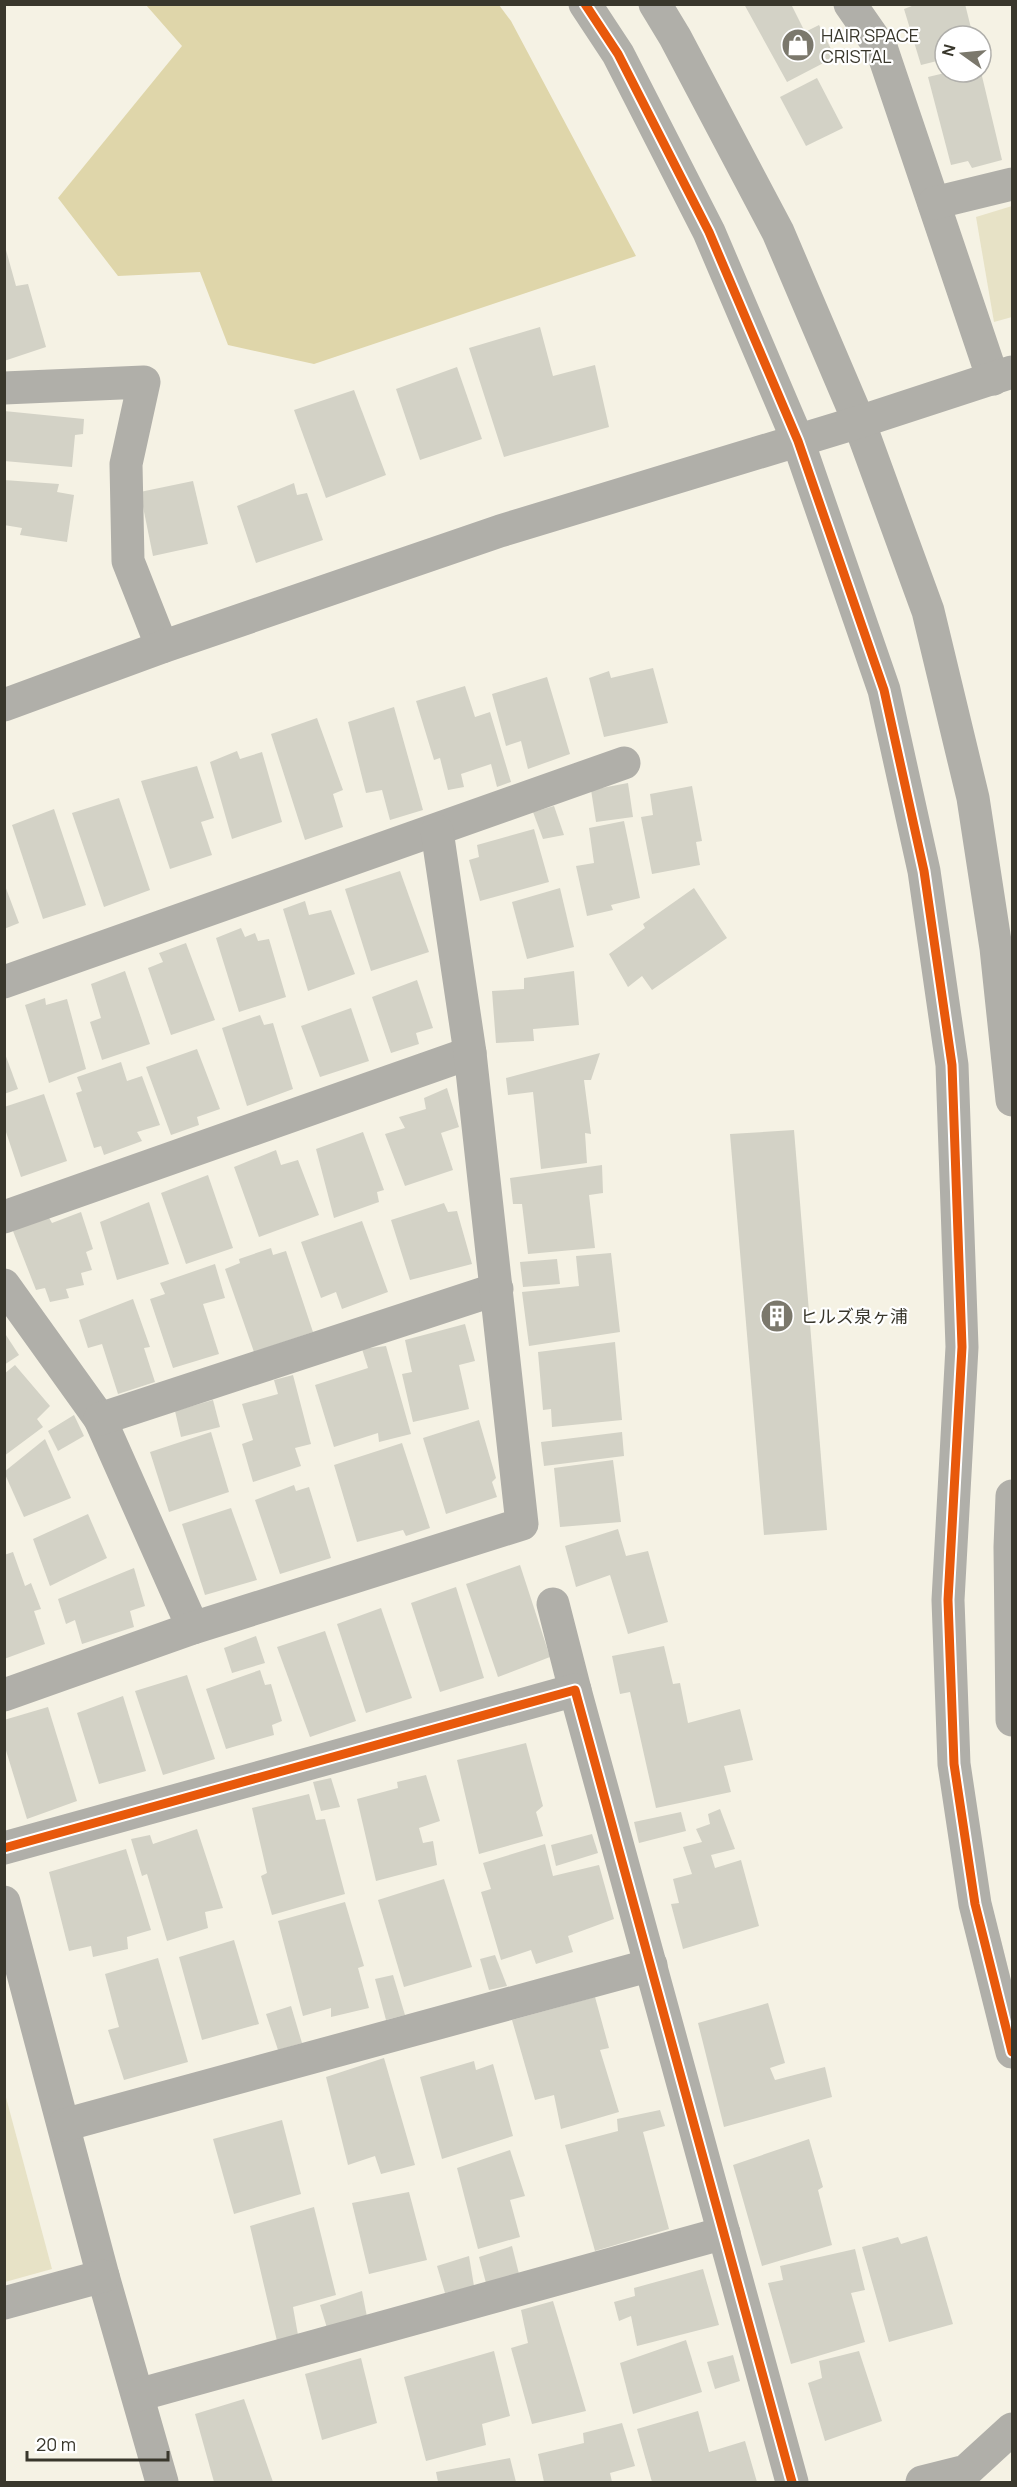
<svg xmlns="http://www.w3.org/2000/svg" width="1017" height="2487" viewBox="0 0 1017 2487" font-family="Manrope,'Noto Sans JP',sans-serif">
<rect width="100%" height="100%" fill="#f5f2e4"/>
<!-- green -->
<g fill="#e7e2c6">
<path d="M1012,206V317L994,322L976,217Z"/>
<path d="M4,2090L52,2269L5,2282H4Z"/>
</g>
<!-- forest -->
<path fill="#dfd6aa" d="M146,5H499L511,21L636,256L314,364L228,345L200,272L118,276L58,198L182,46Z"/>
<!-- building -->
<g fill="#d3d2c6">
<path d="M744,4H791L805,32L819,25L835,57L787,82Z"/>
<path d="M917,4H965L973,36H945V59L921,65L904,9Z"/>
<path d="M949,72H981L1002,160L972,168L968,161L951,165L928,77Z"/>
<path d="M817,78L843,128L806,146L780,97Z"/>
<path d="M6,250L16,286L28,284L46,347L4,361V251Z"/>
<path d="M540,327L553,376L595,365L609,427L504,457L469,348Z"/>
<path d="M457,367L482,439L420,460L396,389Z"/>
<path d="M354,390L386,475L326,498L294,410Z"/>
<path d="M4,411L84,419L83,434L75,435L72,467L4,461Z"/>
<path d="M4,480L59,484L57,492L74,495L67,542L20,535L22,528L4,525Z"/>
<path d="M193,481L208,544L153,556L140,492Z"/>
<path d="M294,483L297,495L307,493L323,540L256,563L237,506Z"/>
<path d="M653,668L668,723L604,737L589,678L609,671L611,678Z"/>
<path d="M547,677L570,754L528,769L521,741L506,746L492,694Z"/>
<path d="M465,686L475,717L490,712L511,782L497,787L491,764L461,774L464,787L448,790L440,758L434,760L416,701Z"/>
<path d="M394,707L423,810L390,820L382,790L366,793L348,722Z"/>
<path d="M317,718L343,790L333,794L343,827L305,840L271,734Z"/>
<path d="M237,751L240,759L262,752L282,822L232,839L210,762Z"/>
<path d="M197,766L214,818L201,822L212,855L170,869L141,781Z"/>
<path d="M628,783L633,817L596,822L591,790Z"/>
<path d="M692,786L702,841L696,842L700,865L652,874L641,817L653,815L650,794Z"/>
<path d="M119,798L150,890L104,907L72,813Z"/>
<path d="M554,806L564,835L543,839L533,812Z"/>
<path d="M54,809L86,905L43,919L12,825Z"/>
<path d="M624,821L640,898L611,905L613,910L587,916L576,866L594,863L589,828Z"/>
<path d="M534,829L549,882L480,901L469,860L479,857L477,845Z"/>
<path d="M400,871L429,952L371,971L345,889Z"/>
<path d="M4,883L19,923L4,929Z"/>
<path d="M560,888L574,947L527,959L512,902Z"/>
<path d="M694,888L727,938L652,990L642,976L628,987L609,954L645,928L643,924Z"/>
<path d="M305,901L309,915L331,910L355,974L308,991L283,909Z"/>
<path d="M241,928L245,937L255,933L258,941L269,939L286,997L239,1012L216,938Z"/>
<path d="M186,943L215,1020L171,1035L148,968L163,962L159,953Z"/>
<path d="M125,971L150,1044L102,1060L90,1022L101,1018L91,984Z"/>
<path d="M574,971L579,1025L533,1029L534,1041L496,1043L492,991L524,989V978Z"/>
<path d="M417,980L433,1028L416,1033L419,1044L391,1053L372,997Z"/>
<path d="M45,998L46,1005L67,999L86,1069L49,1083L25,1005Z"/>
<path d="M351,1008L369,1061L320,1077L301,1026Z"/>
<path d="M260,1015L264,1025L273,1023L293,1089L247,1106L222,1028Z"/>
<path d="M197,1049L220,1109L197,1117L199,1125L171,1135L146,1067Z"/>
<path d="M4,1051L18,1089L4,1094Z"/>
<path d="M600,1053L591,1080H584L591,1134L585,1133L587,1163L541,1169L533,1092L508,1095L506,1078Z"/>
<path d="M121,1062L127,1081L142,1076L160,1125L137,1132L142,1141L104,1155L101,1146L94,1148L76,1093L82,1091L77,1077Z"/>
<path d="M447,1088L459,1127L441,1133L453,1170L405,1186L385,1134L405,1128L399,1117L426,1109L424,1098Z"/>
<path d="M44,1094L67,1161L21,1177L4,1126V1107Z"/>
<path d="M794,1130L827,1530L764,1535L730,1134Z"/>
<path d="M363,1132L384,1190L377,1192L379,1202L334,1218L316,1149Z"/>
<path d="M276,1150L281,1165L298,1160L319,1215L259,1237L234,1167Z"/>
<path d="M602,1165L603,1193L589,1195L595,1248L528,1254L522,1204H513L510,1178Z"/>
<path d="M208,1175L233,1248L186,1264L161,1193Z"/>
<path d="M149,1202L169,1264L117,1280L100,1222Z"/>
<path d="M444,1203L448,1212L457,1211L472,1264L410,1280L391,1220Z"/>
<path d="M81,1212L93,1249L86,1252L92,1270L81,1273L84,1285L66,1289L69,1298L50,1302L45,1288L36,1290L13,1231L48,1216L52,1223Z"/>
<path d="M362,1221L388,1292L342,1309L336,1292L321,1298L301,1242Z"/>
<path d="M271,1248L273,1255L286,1251L313,1332L254,1352L225,1269L240,1263L239,1259Z"/>
<path d="M611,1253L620,1332L529,1346L522,1292L579,1286L576,1256Z"/>
<path d="M557,1259L560,1284L523,1287L520,1262Z"/>
<path d="M215,1264L225,1298L203,1304L219,1354L173,1368L150,1299L165,1294L160,1283Z"/>
<path d="M133,1299L150,1347L144,1348L155,1382L118,1394L102,1344L88,1348L79,1320Z"/>
<path d="M465,1324L475,1361L459,1365L469,1409L413,1422L402,1374L412,1372L405,1340Z"/>
<path d="M4,1332L19,1355L4,1365Z"/>
<path d="M615,1342L622,1420L552,1427L551,1409L543,1410L538,1352Z"/>
<path d="M386,1346L411,1434L379,1442L378,1433L334,1447L315,1385L368,1368L362,1349Z"/>
<path d="M15,1365L50,1406L37,1419L43,1427L4,1456V1374Z"/>
<path d="M293,1375L311,1444L295,1448L301,1466L253,1482L242,1444L253,1440L242,1404L278,1394L274,1380Z"/>
<path d="M213,1400L220,1427L181,1437L175,1411Z"/>
<path d="M74,1415L84,1436L58,1451L48,1431Z"/>
<path d="M479,1420L496,1478L492,1482L497,1497L446,1514L423,1438Z"/>
<path d="M211,1432L229,1492L169,1512L150,1452Z"/>
<path d="M622,1432L624,1456L544,1466L541,1442Z"/>
<path d="M45,1439L71,1498L24,1517L4,1472Z"/>
<path d="M402,1443L430,1528L406,1536L403,1530L357,1542L334,1465Z"/>
<path d="M613,1460L621,1522L560,1527L554,1468Z"/>
<path d="M294,1485L296,1491L309,1487L331,1558L280,1574L255,1500Z"/>
<path d="M231,1508L257,1580L205,1595L182,1524Z"/>
<path d="M88,1514L107,1558L50,1586L33,1539Z"/>
<path d="M618,1529L626,1556L648,1551L668,1622L628,1634L610,1575L576,1587L565,1546Z"/>
<path d="M13,1552L25,1586L31,1583L41,1609L34,1611L45,1644L4,1659V1555Z"/>
<path d="M520,1565L550,1657L498,1677L466,1584Z"/>
<path d="M134,1568L145,1606L130,1611L134,1627L82,1644L75,1620L66,1624L58,1599Z"/>
<path d="M456,1587L484,1678L440,1692L411,1603Z"/>
<path d="M381,1608L412,1698L366,1713L337,1624Z"/>
<path d="M325,1631L356,1721L310,1737L277,1647Z"/>
<path d="M256,1636L265,1663L232,1673L224,1648Z"/>
<path d="M664,1646L673,1684L680,1683L688,1723L740,1709L753,1760L724,1766L731,1792L656,1808L630,1692L620,1694L612,1656Z"/>
<path d="M260,1670L265,1685L271,1684L282,1721L272,1725L274,1735L226,1749L206,1689Z"/>
<path d="M187,1675L215,1759L163,1775L135,1691Z"/>
<path d="M123,1696L146,1771L99,1784L77,1713Z"/>
<path d="M48,1707L77,1801L27,1819L4,1744V1720Z"/>
<path d="M526,1743L543,1806L536,1812L543,1836L479,1854L457,1760Z"/>
<path d="M426,1775L440,1821L419,1828L423,1843L433,1841L437,1865L376,1881L357,1799L398,1788L397,1782Z"/>
<path d="M331,1778L340,1807L321,1811L313,1782Z"/>
<path d="M309,1794L316,1820L325,1819L345,1894L272,1915L261,1876L267,1873L252,1808Z"/>
<path d="M720,1809L735,1849L711,1855L715,1868L741,1860L759,1926L683,1949L671,1904L679,1903L673,1879L692,1874L683,1847L702,1842L696,1829L710,1824L708,1814Z"/>
<path d="M681,1812L686,1831L639,1843L634,1822Z"/>
<path d="M197,1829L223,1908L205,1912L208,1928L167,1941L147,1874L142,1876L131,1839L150,1835L153,1844Z"/>
<path d="M592,1834L598,1853L556,1866L551,1845Z"/>
<path d="M545,1844L553,1876L599,1865L614,1919L568,1936L573,1952L536,1964L531,1950L501,1960L481,1892L491,1889L483,1863Z"/>
<path d="M126,1849L151,1930L127,1937L128,1949L93,1957L91,1946L69,1951L49,1872Z"/>
<path d="M444,1879L472,1967L404,1987L378,1900Z"/>
<path d="M345,1902L364,1966L358,1968L369,2008L331,2017V2008L303,2016L278,1921Z"/>
<path d="M234,1940L259,2024L202,2040L179,1957Z"/>
<path d="M495,1955L507,1986L489,1990L480,1959Z"/>
<path d="M158,1958L188,2062L124,2080L108,2030L119,2027L105,1974Z"/>
<path d="M393,1975L405,2015L386,2020L375,1979Z"/>
<path d="M595,1997L609,2048L600,2050L619,2112L561,2129L554,2095L535,2100L512,2020Z"/>
<path d="M768,2003L785,2063L770,2068L775,2080L825,2067L832,2097L724,2127L698,2023Z"/>
<path d="M291,2006L302,2043L278,2050L266,2014Z"/>
<path d="M384,2058L415,2165L381,2174L375,2156L348,2165L326,2077Z"/>
<path d="M474,2061L476,2070L493,2064L513,2136L442,2159L420,2077Z"/>
<path d="M660,2110L665,2126L643,2132L669,2229L595,2251L565,2145L618,2131L617,2119Z"/>
<path d="M282,2120L301,2194L234,2214L213,2139Z"/>
<path d="M809,2139L823,2187L818,2190L832,2245L762,2266L733,2165Z"/>
<path d="M510,2150L525,2196L510,2200L520,2237L478,2249L457,2168Z"/>
<path d="M409,2192L427,2260L369,2274L352,2203Z"/>
<path d="M314,2207L336,2295L293,2307L298,2335L277,2341L250,2226Z"/>
<path d="M927,2236L953,2324L889,2342L862,2247L898,2237L901,2244Z"/>
<path d="M512,2246L519,2274L486,2283L479,2257Z"/>
<path d="M855,2249L865,2290L851,2293L865,2342L791,2364L768,2283L783,2280L780,2266Z"/>
<path d="M469,2256L474,2286L445,2293L437,2266Z"/>
<path d="M703,2269L719,2325L637,2346L631,2316L619,2321L614,2302L635,2296L634,2288Z"/>
<path d="M362,2291L367,2317L327,2328L320,2305Z"/>
<path d="M553,2301L586,2411L532,2424L511,2348L528,2343L521,2310Z"/>
<path d="M686,2340L702,2392L633,2414L620,2363Z"/>
<path d="M494,2351L510,2416L482,2424L486,2445L426,2461L404,2377Z"/>
<path d="M859,2351L882,2421L825,2441L808,2383L822,2378L819,2361Z"/>
<path d="M733,2355L740,2381L715,2389L707,2362Z"/>
<path d="M361,2358L377,2423L322,2440L305,2374Z"/>
<path d="M244,2399L273,2482H214L195,2414Z"/>
<path d="M698,2411L709,2452L745,2441L757,2482H652L637,2429Z"/>
<path d="M622,2423L635,2466L610,2473L612,2482H544L538,2454L584,2443L583,2433Z"/>
<path d="M510,2458L516,2482H438L436,2472Z"/>
</g>
<g fill="none" stroke-linecap="round" stroke-linejoin="round">
<!-- minor -->
<g stroke="#b0afa9" stroke-width="33">
<path d="M585,4L618,54L709,232L798,441L884,690L924,871L952,1065L962,1347L948,1600L954,1764L975,1904L1012,2052"/>
<path d="M655,4L675,37L778,232L859,422L928,611L973,798L996,948L1012,1100"/>
<path d="M850,4L882,50L993,379"/>
<path d="M934,203L1012,184"/>
<path d="M4,388L144,382L126,464L128,561L162,647"/>
<path d="M4,705L162,647L500,531L859,422L1012,372"/>
<path d="M4,982L624,763"/>
<path d="M4,1217L470,1053"/>
<path d="M4,1285L100,1419L193,1628"/>
<path d="M100,1419L497,1289"/>
<path d="M1012,1496L1010,1547L1012,1720"/>
<path d="M553,1604L575,1690"/>
<path d="M4,1695L193,1628L522,1524L470,1053L437,831"/>
<path d="M4,1848L575,1690L792,2482"/>
<path d="M4,1902L103,2276L162,2482"/>
<path d="M64,2125L651,1965"/>
<path d="M4,2303L103,2276"/>
<path d="M138,2395L724,2233"/>
<path d="M922,2482L966,2471L1012,2429"/>
</g>
<!-- cycleway casing -->
<g stroke="#fff" stroke-width="13">
<g id="cycleway">
<path d="M585,4L618,54L709,232L798,441L884,690L924,871L952,1065L962,1347L948,1600L954,1764L975,1904L1012,2052"/>
<path d="M4,1848L575,1690L792,2482"/>
</g>
</g>
<!-- cycleway -->
<use href="#cycleway" stroke="#e8590c" stroke-width="9"/>
</g>
<!-- icons -->
<defs>
<g id="shop-disc" transform="scale(1.725)"><circle r="9.5" fill="#7b786c" stroke="#fff"/><path d="M-5-2.5h2.3a2.7 3.5 0 0 1 5.4 0H5L5.5 6h-11ZM-1.5-2.5h3a1.5 2.3 0 0 0-3 0Z" fill="#fff"/></g>
<g id="building-disc" transform="scale(1.725)"><circle r="9.5" fill="#7b786c" stroke="#fff"/><path d="M-4-6H4V6H1V3H-1V6H-4ZM-2.5-4.3h1.7v1.8h-1.7ZM.8-4.3h1.7v1.8H.8ZM-2.5-1h1.7V.8h-1.7ZM.8-1h1.7V.8H.8Z" fill="#fff"/></g>
</defs>
<g fill-rule="evenodd">
<use href="#shop-disc" x="798" y="45"/>
<use href="#building-disc" x="777" y="1316"/>
</g>
<g text-anchor="middle" dominant-baseline="central" stroke-width="4.5" stroke-linejoin="round" paint-order="stroke">
<!-- poi labels -->
<g font-size="18" fill="#39372c" stroke="#fff" text-anchor="start">
<text x="821" y="35">HAIR SPACE<tspan x="821" dy="21">CRISTAL</tspan></text>
<text x="800" y="1316">ヒルズ泉ヶ浦</text>
</g>
</g>
<!-- border -->
<rect width="1017" height="2487" fill="none" stroke="#39372c" stroke-width="12"/>
<!-- north arrow -->
<g transform="translate(963 54) rotate(285)"><circle r="28" fill="#ffffff" stroke="#b0afab" stroke-width="1.5"/>
<path d="M0-4.5L10 22L0 15L-10 22Z" fill="#7b786c"/>
<text y="-9" font-size="16" font-weight="bold" text-anchor="middle" fill="#39372c">N</text>
</g>
<!-- scale -->
<path d="M27 2451v9h141v-9" fill="none" stroke="#39372c" stroke-width="3"/>
<text x="36" y="2451" font-size="18" fill="#39372c" stroke="#ffffff" stroke-width="4.5" paint-order="stroke">20 m</text>
</svg>
